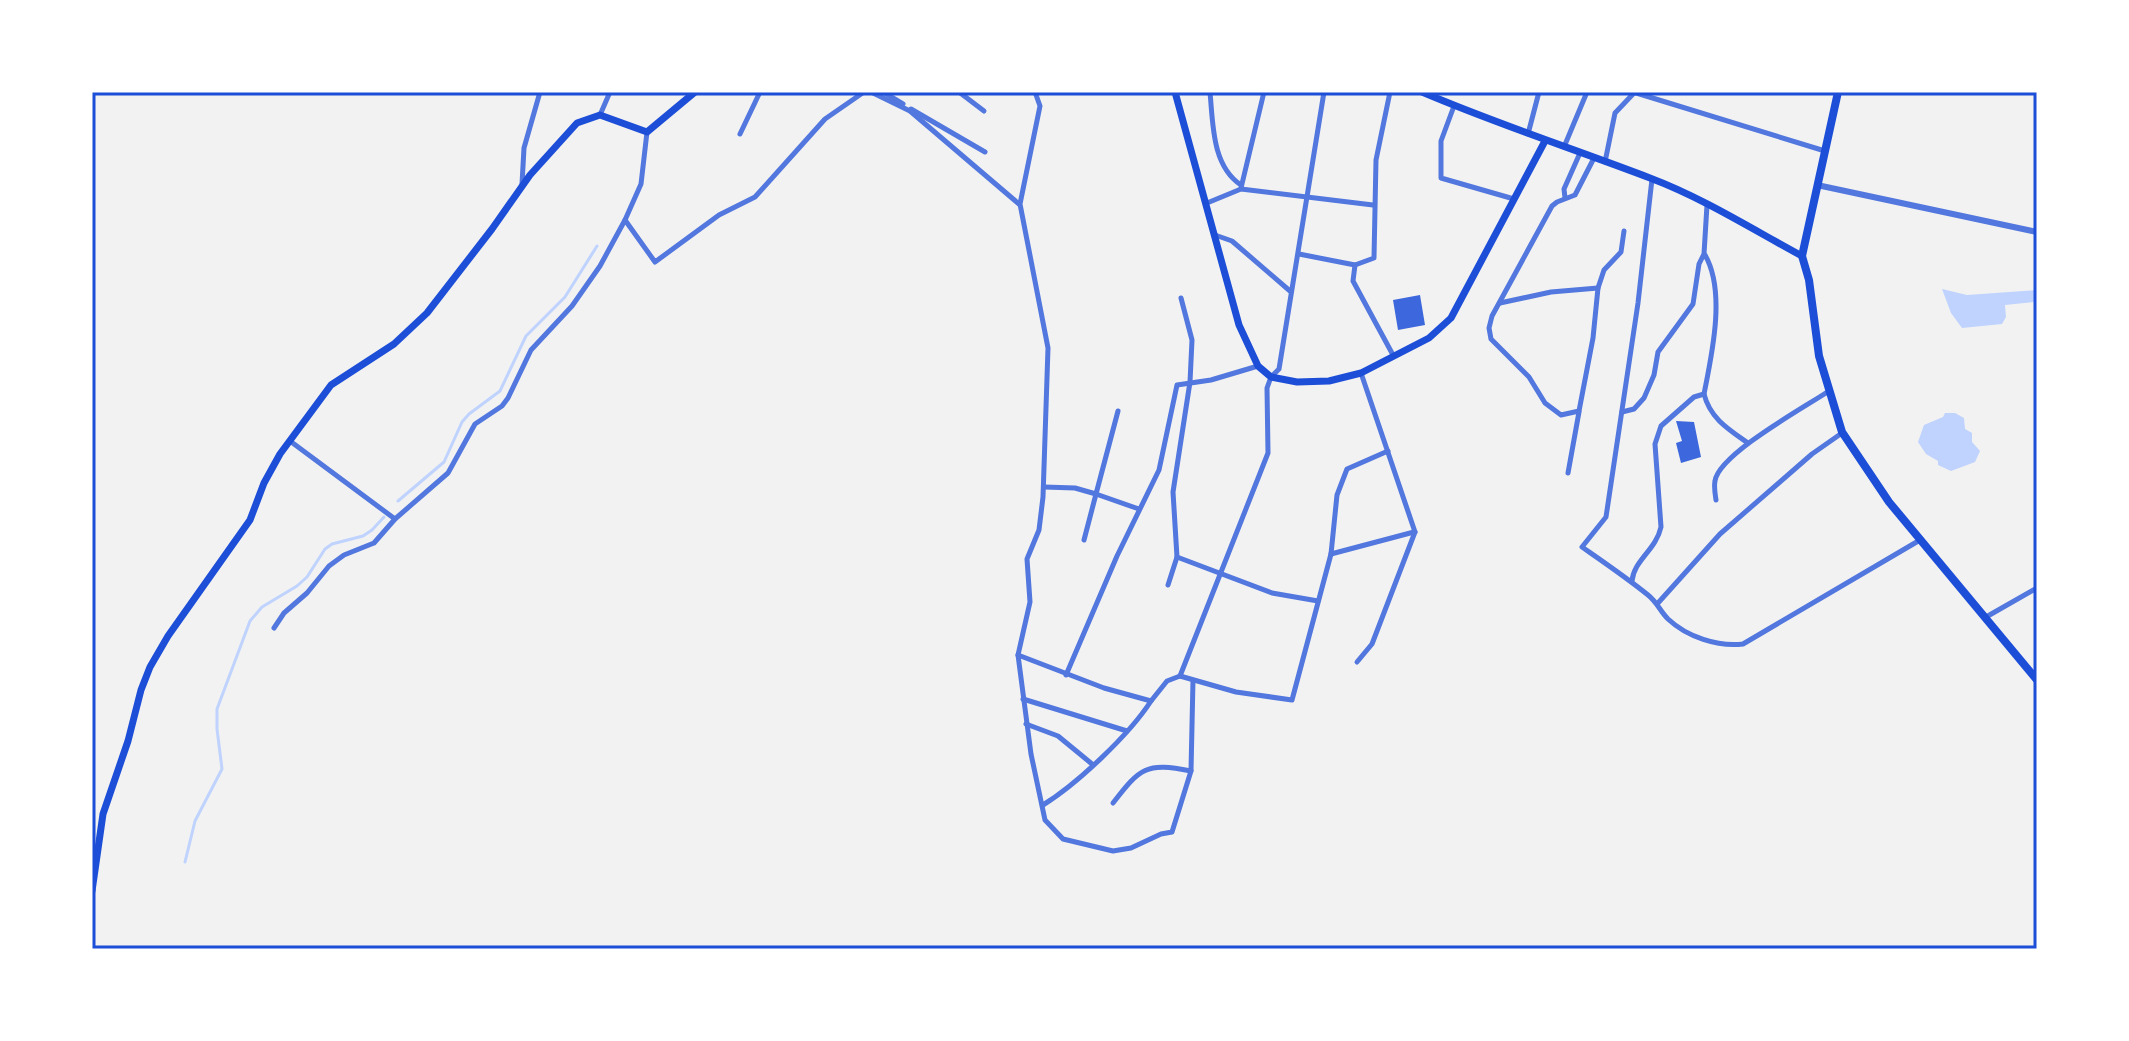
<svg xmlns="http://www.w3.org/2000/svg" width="2129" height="1041" viewBox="0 0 2129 1041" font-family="'Archivo Narrow',sans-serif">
<rect width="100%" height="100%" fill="#f2f2f2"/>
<!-- water -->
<g fill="#bfd3fe">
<path d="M1942,289L1967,295L2037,290V298H2034V302L2005,305L2006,317L2002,324L1962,328L1951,313Z"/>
<path d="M1945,413H1955L1964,418L1965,429L1972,433V442L1980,451L1975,462L1951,471L1938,465V461L1926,454L1918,442L1924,425L1943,417Z"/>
</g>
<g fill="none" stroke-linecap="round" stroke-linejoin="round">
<!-- stream -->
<g stroke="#bfd3fe" stroke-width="3">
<path d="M398,501L444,462L462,422L469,414L500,391L526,336L565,297L597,246"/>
<path d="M185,862L195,821L222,769L217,729V709L250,621L262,607L297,586L307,577L325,549L332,544L363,536L372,530L384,517"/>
</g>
</g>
<!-- building -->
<g fill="#3d67dc">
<path d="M1420,295L1425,325L1398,330L1393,300Z"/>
<path d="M1676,421L1694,422L1701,457L1681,463L1676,443L1682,441Z"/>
</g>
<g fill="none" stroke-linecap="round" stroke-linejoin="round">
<!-- minor -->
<g stroke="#5277de" stroke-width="5">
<path d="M871,92L910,111L1019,204"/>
<path d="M883,92L903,104"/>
<path d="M959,92L984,111"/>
<path d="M1035,92L1040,106L1020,204L1048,348L1043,497L1039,530L1027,559L1030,602L1018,655L1031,754L1045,820L1063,839L1113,851L1131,848L1161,834L1172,832L1191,771L1193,680"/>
<path d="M1210,92C1213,124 1212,166 1241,185"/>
<path d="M1633,92L1825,151"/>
<path d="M1454,106L1441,141V178L1514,199"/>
<path d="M911,109L985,152"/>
<path d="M600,115L610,92"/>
<path d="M647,132L641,184L625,220L655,262L719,215L755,197L825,119L864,92"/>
<path d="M740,134L760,92"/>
<path d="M1528,134L1539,92"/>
<path d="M1564,147L1587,92"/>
<path d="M1594,158L1575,195L1557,202L1552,206L1492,316L1489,328L1491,339L1529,377L1545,403L1561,415L1579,411L1593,338L1598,288L1604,270L1621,252L1624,231"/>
<path d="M1605,162L1615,113L1634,93"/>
<path d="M1652,179L1638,303L1606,517L1582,547C1605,563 1627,578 1648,595C1657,602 1660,611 1668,619C1687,637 1718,647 1743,644L1920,540"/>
<path d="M522,184L524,148L540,92"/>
<path d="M1241,188L1264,92"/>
<path d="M1565,198L1564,189L1580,153"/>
<path d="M1207,203L1241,189L1373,205"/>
<path d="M1215,235L1232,241L1290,291"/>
<path d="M1299,254L1355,265L1374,258L1376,160L1390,92"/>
<path d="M1705,255C1726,291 1712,354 1704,394C1710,418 1728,429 1748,443"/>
<path d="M1355,265L1353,281L1393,355"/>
<path d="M1500,303L1551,292L1598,288"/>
<path d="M1361,373L1415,532"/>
<path d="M1622,412L1634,409L1644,398L1654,375L1658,352L1693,304L1699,264L1704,254L1707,205"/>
<path d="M290,441L395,519"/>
<path d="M1568,473L1579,412"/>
<path d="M1044,487L1075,488L1096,494L1118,411"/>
<path d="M1716,500C1715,494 1714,486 1715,481C1719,454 1805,407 1829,391"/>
<path d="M1084,540L1096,494L1139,509"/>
<path d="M1331,554L1414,532"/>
<path d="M1177,557L1272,593L1318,601"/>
<path d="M1632,581C1634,560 1656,550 1661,527L1655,444L1661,426L1694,397L1704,394"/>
<path d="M1168,585L1177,557L1173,492L1190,382L1192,340L1181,298"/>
<path d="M1658,603L1720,534L1812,454L1842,433"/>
<path d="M1986,617L2037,588"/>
<path d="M274,628L284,613L307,593L329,566L344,555L374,543L395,519L448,473L475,424L502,406L508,398L531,350L572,306L600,266L625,220"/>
<path d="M1018,655L1104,688L1151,701L1167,681L1180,676"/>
<path d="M1357,662L1372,644L1415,532"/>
<path d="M1066,675L1117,556L1159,470L1177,385L1211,380L1258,366"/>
<path d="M1180,676L1268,453L1267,388L1271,377L1279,369L1324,92"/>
<path d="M1180,676L1236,692L1292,700L1331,554L1337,495L1347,469L1388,451"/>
<path d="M1023,699L1127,731"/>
<path d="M1026,724L1058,736L1092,764"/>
<path d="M1113,803C1140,768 1146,762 1191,771"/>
<path d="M1043,805C1077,784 1129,735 1151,701"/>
</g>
<!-- tertiary -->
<path stroke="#5277de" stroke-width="6" d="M1817,185L2037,232"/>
<!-- secondary -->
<g stroke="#1d4ed8" stroke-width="7">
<path d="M1175,92L1239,325L1258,366L1271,377L1297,382L1329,381L1361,373L1429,338L1451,318L1545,141"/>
<path d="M1422,92C1497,124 1574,149 1650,178C1703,198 1752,229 1802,256"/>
<path d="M92,891L103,814L128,741L141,690L150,667L168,636L250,520L264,483L280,454L331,385L394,344L427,313L492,229L530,175L577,123L600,115L647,132L695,92"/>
</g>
<!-- primary -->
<path stroke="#1d4ed8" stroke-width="8" d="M1838,92L1802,256L1809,280L1819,356L1842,432L1889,502L2037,680"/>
</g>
<!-- border -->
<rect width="2129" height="1041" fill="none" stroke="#ffffff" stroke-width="188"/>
<rect x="94" y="94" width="1941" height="853" fill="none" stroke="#1d4ed8" stroke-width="3"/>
</svg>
